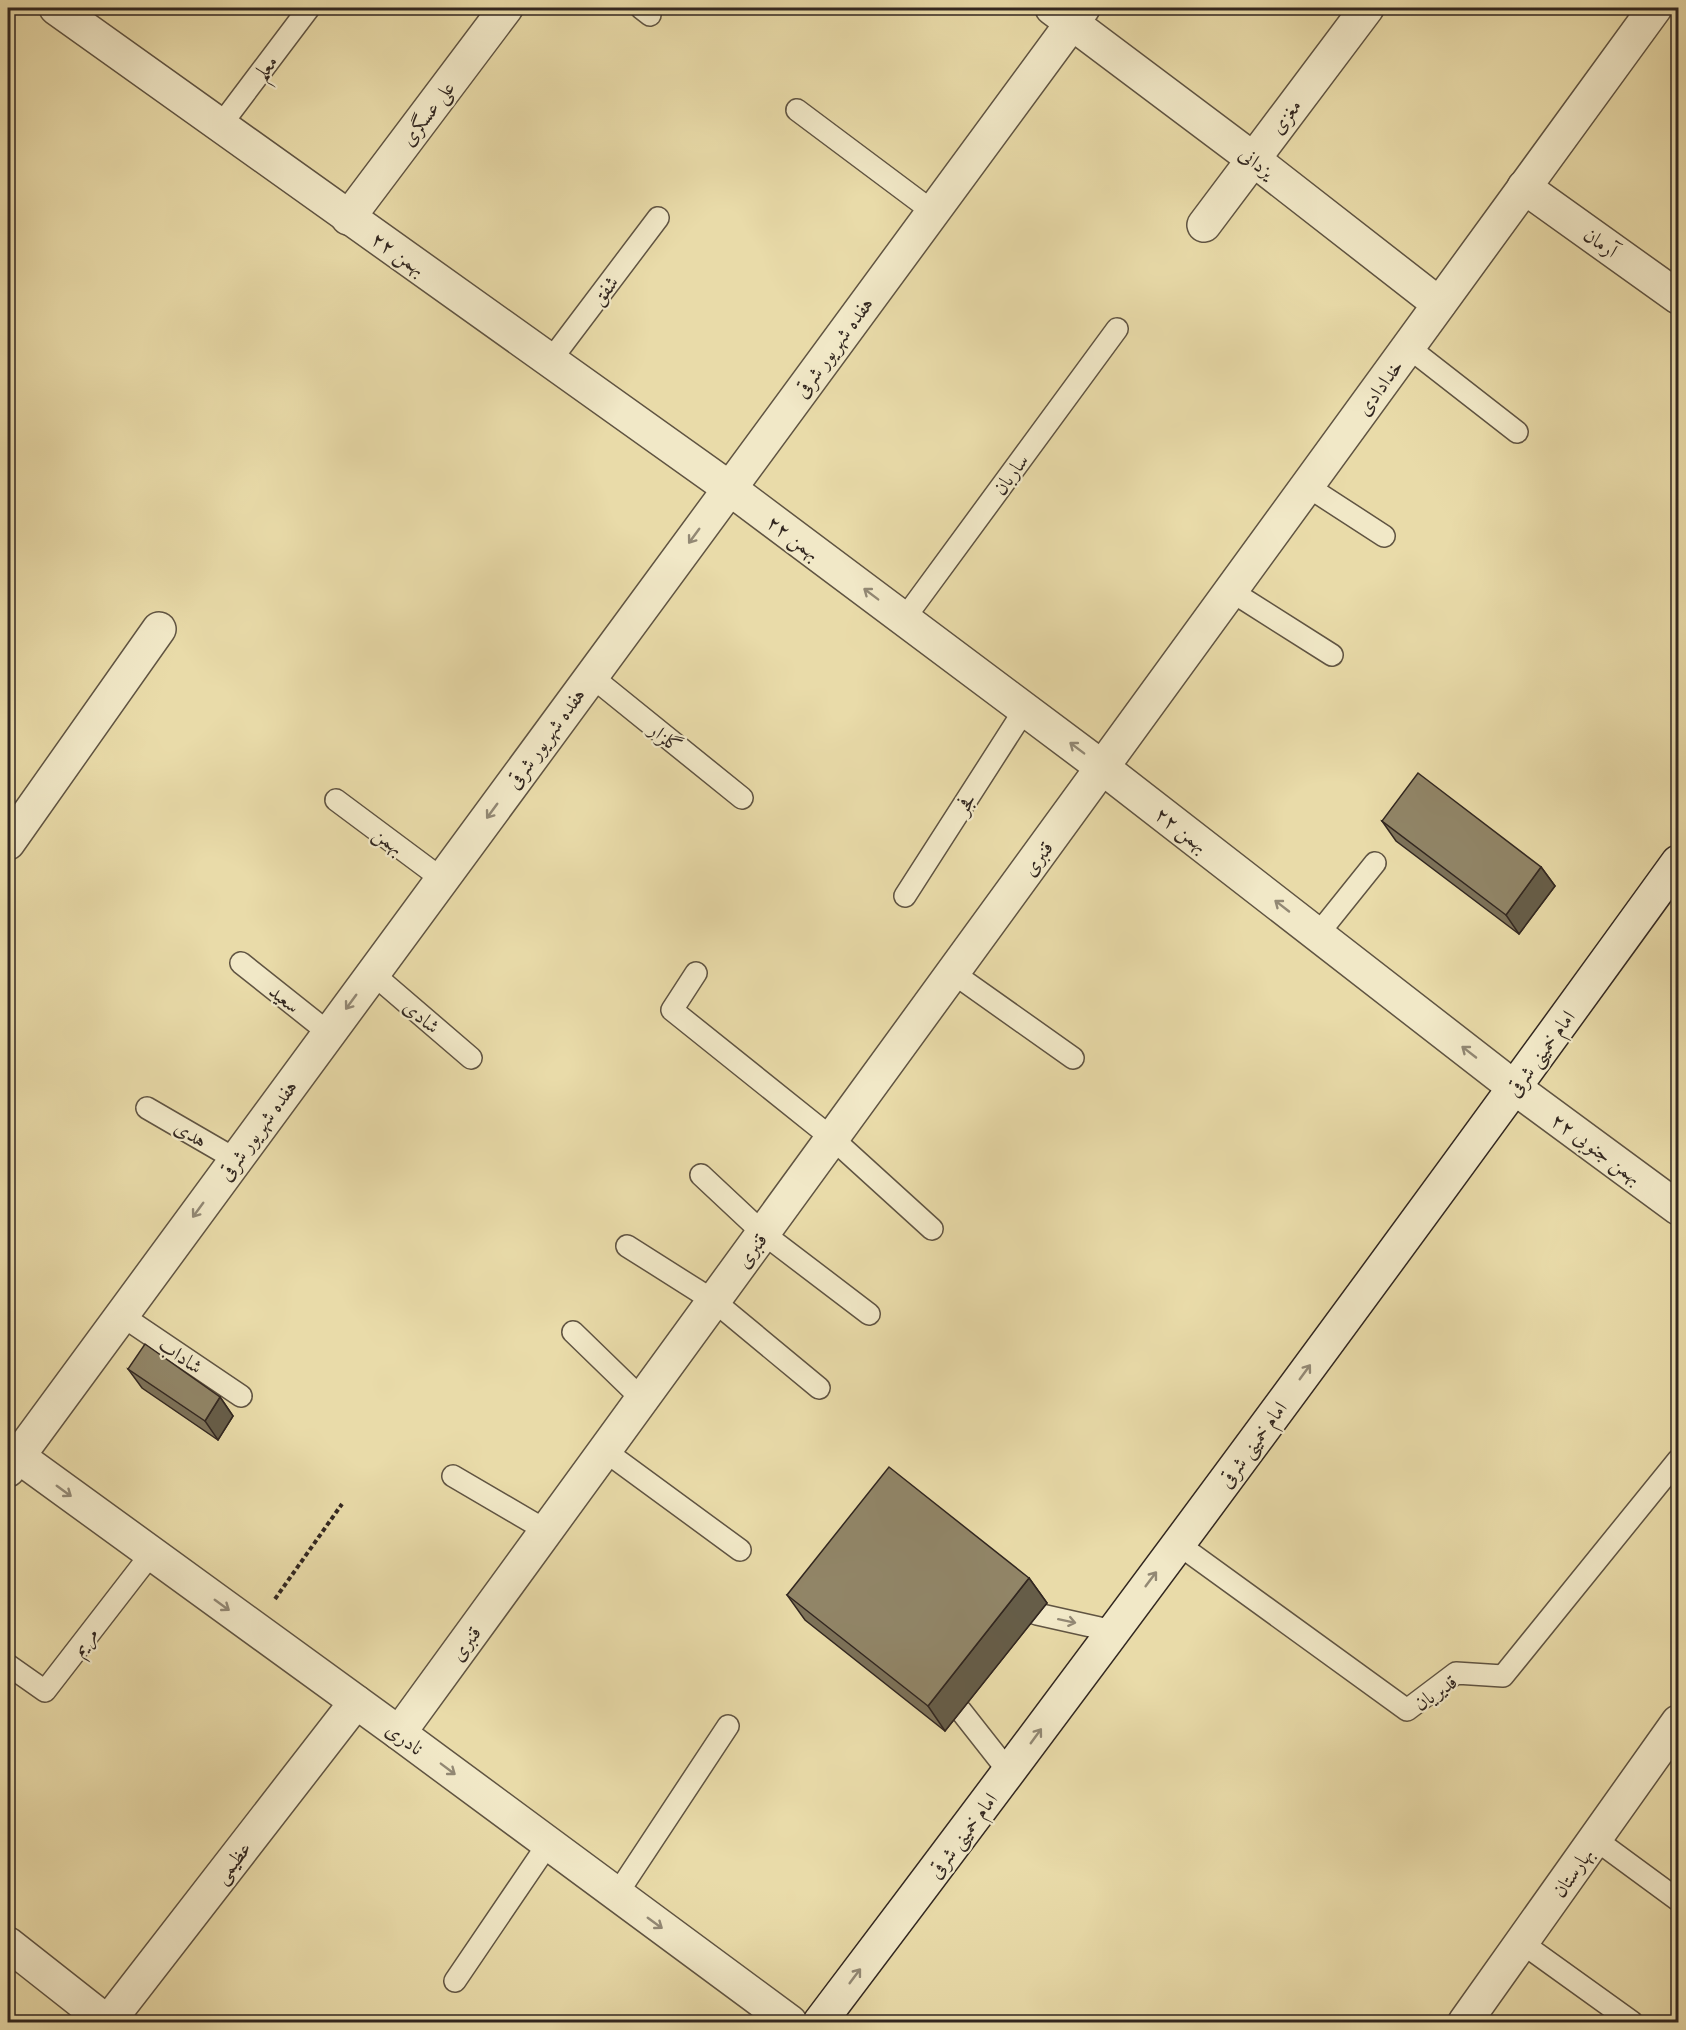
<svg xmlns="http://www.w3.org/2000/svg" width="1686" height="2030" viewBox="0 0 1686 2030" font-family="'Gentium Book Plus',Amiri,serif">
<rect width="100%" height="100%" fill="#e9dba9"/>
<filter id="stains"><feTurbulence type="fractalNoise" baseFrequency=".00333" numOctaves="4"/><feColorMatrix values="0 0 0 0 .2 0 0 0 0 .09 0 0 0 0 .02 0 0 0 .5 -.17"/></filter>
<radialGradient id="worn" r=".72"><stop offset=".6" stop-color="#630" stop-opacity="0"/><stop offset="1" stop-color="#630" stop-opacity=".3"/></radialGradient>
<g fill="none" stroke-linecap="round" stroke-linejoin="round">
<!-- service casing -->
<g stroke="#605442" stroke-width="24">
<g id="service">
<path d="M641,8L650,15"/>
<path d="M797,110L932,211"/>
<path d="M220,126L309,8"/>
<path d="M1408,347L1517,432"/>
<path d="M550,361L658,218"/>
<path d="M1307,486L1384,536"/>
<path d="M1231,591L1332,655"/>
<path d="M904,619L1117,329"/>
<path d="M591,676L742,798"/>
<path d="M336,800L442,879"/>
<path d="M905,896L1025,709"/>
<path d="M1318,934L1375,863"/>
<path d="M241,963L329,1033"/>
<path d="M372,973L471,1058"/>
<path d="M696,973L672,1010L833,1139L932,1229"/>
<path d="M953,973L1073,1058"/>
<path d="M147,1108L235,1159"/>
<path d="M701,1175L764,1234L869,1314"/>
<path d="M627,1246L714,1301L819,1388"/>
<path d="M121,1315L241,1396"/>
<path d="M573,1332L642,1399"/>
<path d="M605,1451L740,1550"/>
<path d="M453,1476L547,1531"/>
<path d="M1178,1544L1407,1710L1456,1673L1503,1676L1678,1460"/>
<path d="M1011,1605L1037,1614L1113,1631"/>
<path d="M8,1665L45,1691L151,1554"/>
<path d="M940,1695L961,1711L1009,1772"/>
<path d="M1595,1839L1678,1900"/>
<path d="M617,1894L728,1726"/>
<path d="M1522,1943L1632,2022"/>
<path d="M455,1981L548,1844"/>
</g>
</g>
<!-- minor casing -->
<g stroke="#605442" stroke-width="36">
<g id="minor">
<path d="M1052,8L1253,159L1439,304"/>
<path d="M1524,187L1678,297"/>
<path d="M348,218L506,8"/>
<path d="M1204,225L1367,8"/>
<path d="M8,843L159,629"/>
<path d="M8,1449L399,1733L790,2022"/>
<path d="M399,1733L1655,8"/>
<path d="M8,1944L107,2022"/>
<path d="M108,2022L356,1702"/>
<path d="M1465,2022L1678,1722"/>
</g>
</g>
<!-- tertiary casing -->
<g stroke="#605442" stroke-width="36">
<g id="tertiary">
<path d="M56,8L729,488L1103,768L1515,1088L1678,1208"/>
<path d="M8,1470L1083,8"/>
</g>
</g>
<!-- secondary casing -->
<g stroke="#322720" stroke-width="36">
<path id="secondary" d="M820,2022C1110,1639 1396,1252 1678,862"/>
</g>
<!-- path -->
<path stroke="#322720" stroke-width="4" stroke-dasharray="4.5 3" stroke-linecap="butt" d="M275,1599L342,1504"/>
<!-- service -->
<use href="#service" stroke="#f1e8c7" stroke-width="21"/>
<!-- minor -->
<use href="#minor" stroke="#f1e8c7" stroke-width="33"/>
<!-- tertiary -->
<use href="#tertiary" stroke="#f1e8c7" stroke-width="33"/>
<!-- secondary -->
<use href="#secondary" stroke="#f1e8c7" stroke-width="33"/>
</g>
<!-- wall -->
<g fill="#7d7259" stroke="#322720" stroke-width="1.5">
<path d="M1382,821L1541,867L1555,886L1519,934L1396,841Z"/>
<path d="M128,1369L220,1397L233,1416L218,1440L142,1388Z"/>
<path d="M1029,1578L1047,1603L945,1731L805,1620L787,1595Z"/>
</g>
<!-- shaded-wall -->
<g fill="#665d48" stroke="#322720" stroke-width="1.5">
<path d="M1541,867L1555,886L1519,934L1506,915Z"/>
<path d="M220,1397L233,1416L218,1440L205,1421Z"/>
<path d="M1029,1578L1047,1603L945,1731L928,1706Z"/>
</g>
<!-- building -->
<g fill="#918567" stroke="#322720" stroke-width="1.5">
<path d="M1418,773L1541,867L1506,915L1382,821Z"/>
<path d="M145,1344L220,1397L205,1421L128,1369Z"/>
<path d="M889,1467L1029,1578L928,1706L787,1595Z"/>
</g>
<!-- one-way arrows -->
<defs><path id="oneway-shaft" d="M-6 0H5M1.5-3L5.5 0L1.5 3" fill="none" stroke-width="1.6" stroke-linecap="round" stroke-linejoin="round" transform="scale(1.5)"/></defs>
<g stroke="#928874">
<use href="#oneway-shaft" transform="translate(694 536) rotate(126)"/>
<use href="#oneway-shaft" transform="translate(871 594) rotate(-143)"/>
<use href="#oneway-shaft" transform="translate(1077 748) rotate(-143)"/>
<use href="#oneway-shaft" transform="translate(492 811) rotate(126)"/>
<use href="#oneway-shaft" transform="translate(1282 906) rotate(-142)"/>
<use href="#oneway-shaft" transform="translate(351 1002) rotate(126)"/>
<use href="#oneway-shaft" transform="translate(1469 1052) rotate(-142)"/>
<use href="#oneway-shaft" transform="translate(198 1210) rotate(126)"/>
<use href="#oneway-shaft" transform="translate(1305 1372) rotate(-54)"/>
<use href="#oneway-shaft" transform="translate(64 1491) rotate(36)"/>
<use href="#oneway-shaft" transform="translate(1151 1579) rotate(-53)"/>
<use href="#oneway-shaft" transform="translate(222 1605) rotate(36)"/>
<use href="#oneway-shaft" transform="translate(1067 1621) rotate(12)"/>
<use href="#oneway-shaft" transform="translate(1036 1736) rotate(-54)"/>
<use href="#oneway-shaft" transform="translate(448 1769) rotate(37)"/>
<use href="#oneway-shaft" transform="translate(655 1923) rotate(36)"/>
<use href="#oneway-shaft" transform="translate(855 1976) rotate(-53)"/>
</g>
<g text-anchor="middle" dominant-baseline="central" stroke-width="4.5" stroke-linejoin="round" paint-order="stroke">
<!-- street labels -->
<g font-size="20" fill="#322720" stroke="#f1e8c7">
<text transform="translate(265 67) rotate(-53)">معلم</text>
<text transform="translate(427 113) rotate(-53)">علی عسگری</text>
<text transform="translate(1285 116) rotate(-53)">مغزی</text>
<text transform="translate(1257 162) rotate(38)">یزدانی</text>
<text transform="translate(1601 242) rotate(35)">آرمان</text>
<text transform="translate(399 253) rotate(35)">۲۲ بهمن</text>
<text transform="translate(604 290) rotate(-53)">شفق</text>
<text transform="translate(833 347) rotate(-54)">هفده شهریور شرقی</text>
<text transform="translate(1379 387) rotate(-54)">خدادادی</text>
<text transform="translate(1010 474) rotate(-54)">ساربان</text>
<text transform="translate(794 537) rotate(37)">۲۲ بهمن</text>
<text transform="translate(666 737) rotate(39)">گلزار</text>
<text transform="translate(545 738) rotate(-54)">هفده شهریور شرقی</text>
<text transform="translate(965 803) rotate(-57)">فجر</text>
<text transform="translate(1182 829) rotate(38)">۲۲ بهمن</text>
<text transform="translate(389 840) rotate(37)">بهمن</text>
<text transform="translate(1037 858) rotate(-54)">قنبری</text>
<text transform="translate(285 998) rotate(39)">سعید</text>
<text transform="translate(422 1016) rotate(40)">شادی</text>
<text transform="translate(1540 1053) rotate(-54)">امام خمینی شرقی</text>
<text transform="translate(257 1130) rotate(-54)">هفده شهریور شرقی</text>
<text transform="translate(191 1133) rotate(30)">هدی</text>
<text transform="translate(1597 1148) rotate(36)">۲۲ بهمن جنوبی</text>
<text transform="translate(751 1250) rotate(-54)">قنبری</text>
<text transform="translate(181 1355) rotate(34)">شاداب</text>
<text transform="translate(1252 1444) rotate(-54)">امام خمینی شرقی</text>
<text transform="translate(84 1641) rotate(-53)">مریم</text>
<text transform="translate(465 1643) rotate(-54)">قنبری</text>
<text transform="translate(1435 1692) rotate(-34)">قدیریان</text>
<text transform="translate(405 1738) rotate(36)">نادری</text>
<text transform="translate(962 1835) rotate(-53)">امام خمینی شرقی</text>
<text transform="translate(232 1862) rotate(-52)">عظیمی</text>
<text transform="translate(1572 1872) rotate(-55)">بهارستان</text>
</g>
</g>
<!-- margin -->
<rect width="1686" height="2030" fill="none" stroke="#e9dba9" stroke-width="30"/>
<rect x="9" y="9" width="1668" height="2012" fill="none" stroke="#322720" stroke-width="3"/>
<rect x="15" y="15" width="1656" height="2000" fill="none" stroke="#322720" stroke-width="1.5"/>
<rect width="100%" height="100%" filter="url(#stains)"/>
<rect width="100%" height="100%" fill="url(#worn)"/>
</svg>
